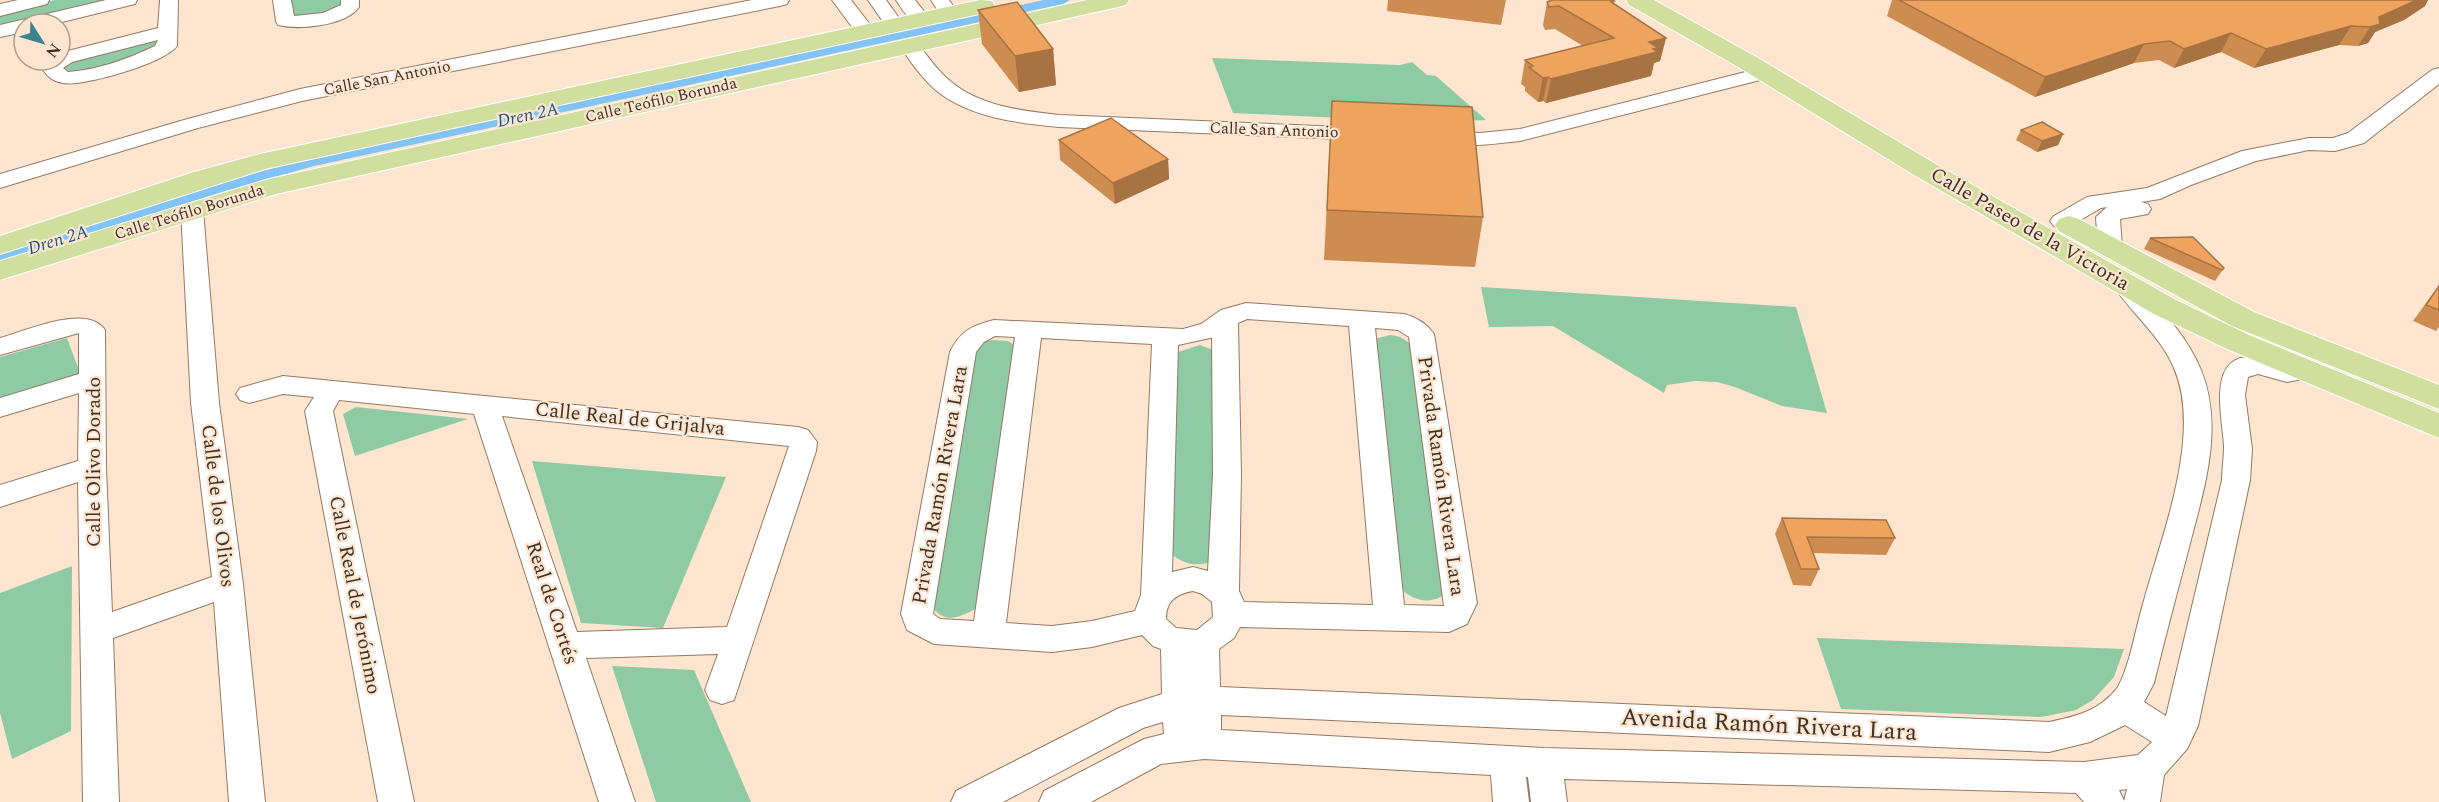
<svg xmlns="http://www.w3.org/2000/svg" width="2439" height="802" viewBox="0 0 2439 802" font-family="Spectral,serif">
<rect width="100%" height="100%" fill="#fde5d0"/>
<!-- green -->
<g fill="#8ecaa4">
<path d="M55,0H112L0,28V13Z"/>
<path d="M292,0H341L342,10L296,19L292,15Z"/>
<path d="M153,39L156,42L157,48L145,56L74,74L60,72L61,63Z"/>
<path d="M1212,58L1400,65L1412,62L1427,75L1436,76L1486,120L1435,122L1233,113Z"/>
<path d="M1481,287L1796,307L1827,413L1782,406L1735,387L1717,382L1695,381L1667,385L1664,393L1553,326L1489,327Z"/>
<path d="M1390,335C1402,336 1408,341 1416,350L1448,591C1433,607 1410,601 1398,585L1374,339Z"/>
<path d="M67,338L80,373L62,382L0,398V357Z"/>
<path d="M992,340L1008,341L1016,346L977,608C957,619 941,625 929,601L978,344Z"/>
<path d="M1200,345L1216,351L1211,562C1193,567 1183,564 1169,552L1178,352Z"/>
<path d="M356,407L468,419L355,456L343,414Z"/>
<path d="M532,461L726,477L663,628L581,623Z"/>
<path d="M72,566L71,731L12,759L0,713V593Z"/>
<path d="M1817,638L2124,649L2114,677L2093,700L2076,710L2041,717L1841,709Z"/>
<path d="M612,666L694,670L751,802H656Z"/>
</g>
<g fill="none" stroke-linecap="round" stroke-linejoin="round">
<!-- canal -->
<path fill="#81c3f6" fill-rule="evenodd" d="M1044,0H1070L1063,4L314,166L222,192L0,264V253L210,186L305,159Z"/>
<!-- minor casing -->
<g stroke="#947a62" stroke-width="2">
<g id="minor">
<path d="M18,0H49L47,4L0,16V4Z"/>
<path d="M106,0H137L135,4L54,24H24V32L0,37V25Z"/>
<path d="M160,0H178L177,46C165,63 83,87 63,83C52,81 47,76 41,67L48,60H60V53L158,28ZM158,40L155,46C128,59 97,70 68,72L63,68L72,62Z"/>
<path d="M273,0H291L294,16L323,13L341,5V0H359V7C346,26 299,30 278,25L276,21Z"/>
<path d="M752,0H789L787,4L780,6L302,101L198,128L0,188V174L184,120L300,89Z"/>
<path d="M832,0H851L875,31L872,35H858Z"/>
<path d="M868,0H886L904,25L902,29H888Z"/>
<path d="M896,0H915L930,19L928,23C912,27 904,12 896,0Z"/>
<path d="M931,0H949L958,13L956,17H942Z"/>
<path d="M909,39L916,41C926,54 936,69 949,80C978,106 1022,111 1059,115L1365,128L1373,129L1376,134L1373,139L1365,140L1059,127C1018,123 972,118 938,92C923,80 910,61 899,45L902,41Z"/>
<path d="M1765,67L1772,69L1775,73L1772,77L1520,141C1491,144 1461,149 1432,142L1429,137L1432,132L1440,131L1480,133L1520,129Z"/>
<path d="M2439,68V84L2364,143L2335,151L2309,150L2256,161L2191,185L2160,199L2141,202L2148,204L2151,209L2148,214L2120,219L2122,248L2118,253L2110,255L2102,253L2098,248L2096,217L2107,207L2101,208L2070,226L2062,228L2054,226L2050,221L2054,216L2087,197L2147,188L2242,151L2309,138H2333L2348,133L2432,70Z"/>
<path d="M192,203L200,205L203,210L219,403L243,584L265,802H229L214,602L113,638L119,802H83L78,482L0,507V485L78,461L79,393L0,417V398L79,374V333L0,355V338C26,331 87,303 105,330L106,467L112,612L212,577L191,403L181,210L184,205Z"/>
<path d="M2124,276L2133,279C2158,306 2187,335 2201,370C2226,431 2201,498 2186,559C2175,600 2164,642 2154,683L2144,702L2166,716L2222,480C2222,469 2224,458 2224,447C2223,417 2204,350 2259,357C2268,358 2277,363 2286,364C2296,365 2303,362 2313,365L2317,371L2313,377L2287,382L2258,374L2248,377L2245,395L2252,449L2250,480L2198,726L2187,749L2164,775L2160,802H2084L2076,793L1564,779L1567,802H1531L1528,777H1526L1529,802H1493L1491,775L1204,759L1161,764L1091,802H1039L1044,791L1144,739L1164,734L1163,722L1143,728L1003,802H951L956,791L1119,708L1162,694L1161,649L1153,646L1142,635L1092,647L1052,652L934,644L907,630L901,614L950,352C960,331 973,325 994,320L1183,329L1201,324L1221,310L1246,303L1404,314C1416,317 1427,324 1434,334L1477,603L1467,624L1449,632L1240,627L1234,638L1219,649L1220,687L2049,722C2078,716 2099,711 2118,687C2131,662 2135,630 2143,604C2161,537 2203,435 2174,368C2160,335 2131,313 2112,284L2115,279ZM1247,319L1349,326L1373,605L1244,602L1239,591L1241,475L1238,323ZM1375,328L1398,330L1409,337L1444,606L1404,605ZM995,336L1015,337L974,621L940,619L933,614L976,352L984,342ZM1041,338L1152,344L1141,595L1135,611L1092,621L1052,626L1006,623ZM1210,338H1212L1213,475L1208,571L1193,567L1172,572L1178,345ZM1193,591L1202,594L1212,602L1213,617L1197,630L1176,628L1166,619C1166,601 1176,594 1193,591ZM1221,715L2049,752L2090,742L2125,725L2152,742L2138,755L2084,762L1544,748L1221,730ZM2127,789L2124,801L2119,790Z"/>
<path d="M283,376L798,427L808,430L817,442L816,451L734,700L722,704L710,700L705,690L718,654L586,658L635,802H599L474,414L339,400L333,411L414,802H378L305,411L314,397L283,394L249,403L240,400L236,394L240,388ZM502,416L789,446L727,627L577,632Z"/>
</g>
</g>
<!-- major casing -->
<g stroke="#fff" stroke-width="2">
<g id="major">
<path d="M980,0L992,1L995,6L992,11L984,13L265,169L0,254V236L194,172L260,154Z"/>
<path d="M1087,0H1129L1126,5L1118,7L276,194L0,280V261L269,179Z"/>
<path d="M1626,0H1654L1758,58L1934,163L2176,300L2249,335L2439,413V438L2227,349L2154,314L1914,175L1740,68L1629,5Z"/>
<path d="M2069,216L2079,219L2254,312L2439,385V409L2232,326L2059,231L2055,225L2059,219Z"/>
</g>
</g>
<!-- minor -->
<use href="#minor" fill="#fff" fill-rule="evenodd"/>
<!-- major -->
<use href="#major" fill="#d0de9e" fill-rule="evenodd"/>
</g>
<!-- wall -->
<g fill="#cd8d51">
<path d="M1388,0H1506L1501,25L1387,11Z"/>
<path d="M1892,0H2428L2425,6L2404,20L2375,32L2368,43L2358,46L2339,45L2254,68L2221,52L2174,68L2159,60L2134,63L2035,97L1887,16Z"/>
<path d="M1614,1V3L1666,38L1660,61L1654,63L1651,76L1546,103L1543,101L1538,102L1525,91V87L1521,84L1525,60L1583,46L1555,29L1545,30L1543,25L1547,2Z"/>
<path d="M978,10L1053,49L1056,85L1019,92L982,44Z"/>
<path d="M1332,101L1483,217L1475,267L1324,260Z"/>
<path d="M2021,130L2063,134L2058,145L2037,152L2016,140Z"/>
<path d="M1059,140L1168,159L1169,179L1115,204L1060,160Z"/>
<path d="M2150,238L2224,268L2215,281L2144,249Z"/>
<path d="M2439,285V327L2436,331L2413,321Z"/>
<path d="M1782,518L1895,538L1886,555L1813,553L1819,569L1811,586L1793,585L1775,534Z"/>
</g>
<!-- shaded-wall -->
<g fill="#a77342">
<path d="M2417,0H2428L2425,6L2404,20L2375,32L2368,43L2358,46L2370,27L2379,17Z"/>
<path d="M2351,26L2339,45L2254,68L2266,49Z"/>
<path d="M2231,33L2221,52L2174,68L2184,49Z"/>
<path d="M1666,38L1660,61L1654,63L1651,76L1546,103L1551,79L1649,42Z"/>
<path d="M2144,44L2134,63L2035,97L2045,77Z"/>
<path d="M1053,49L1056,85L1019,92L1015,56Z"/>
<path d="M1548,77L1543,101L1538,102L1543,78Z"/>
<path d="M2063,134L2058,145L2037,152L2042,141Z"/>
<path d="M1168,159L1169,179L1115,204L1113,183Z"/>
</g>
<!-- building -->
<g fill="#eea45e" stroke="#a77342" stroke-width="1.5">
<path d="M1552,0H1611L1614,1L1611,2L1666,38L1649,42L1658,48L1653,49L1657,52L1551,79L1548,77L1543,78L1529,67L1533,66L1525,60L1614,38L1559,6L1549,7L1547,2Z"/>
<path d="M1899,0H2417L2379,17L2380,24L2370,27L2351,26L2266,49L2231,33L2184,49L2170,41L2144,44L2045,77Z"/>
<path d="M1017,2L1053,49L1015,56L978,10Z"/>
<path d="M1332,101L1472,107L1483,217L1327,210Z"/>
<path d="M1111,118L1168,159L1113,183L1059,140Z"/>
<path d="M2042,122L2063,134L2042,141L2021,130Z"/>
<path d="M2193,237L2224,268L2222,270L2150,238Z"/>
<path d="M2439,286V310L2426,305Z"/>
<path d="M1782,518L1886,520L1895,538L1807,537L1819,569H1801Z"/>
</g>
<g text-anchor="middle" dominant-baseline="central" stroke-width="4.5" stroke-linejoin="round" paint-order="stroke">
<!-- far-street labels -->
<g font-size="16" fill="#3d3228" stroke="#fde5d0">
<text transform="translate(387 78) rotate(-11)">Calle San Antonio</text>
<text transform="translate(661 100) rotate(-13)">Calle Teófilo Borunda</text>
<text transform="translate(1274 130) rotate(2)">Calle San Antonio</text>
<text transform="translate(189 212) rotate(-17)">Calle Teófilo Borunda</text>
</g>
<!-- far-water labels -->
<g font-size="18" font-style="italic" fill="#16557e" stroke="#fde5d0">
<text transform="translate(528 115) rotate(-12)">Dren 2A</text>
<text transform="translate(58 240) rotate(-17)">Dren 2A</text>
</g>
<!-- street labels -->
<g font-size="20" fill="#3d3228" stroke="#fde5d0">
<text transform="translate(2030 229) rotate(30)">Calle Paseo de la Victoria</text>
<text transform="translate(630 419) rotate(6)">Calle Real de Grijalva</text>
<text transform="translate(94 462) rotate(-90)">Calle Olivo Dorado</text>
<text transform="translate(1441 476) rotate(82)">Privada Ramón Rivera Lara</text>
<text transform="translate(940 485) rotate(-80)">Privada Ramón Rivera Lara</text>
<text transform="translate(218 506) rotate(83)">Calle de los Olivos</text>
<text transform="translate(355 595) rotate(79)">Calle Real de Jerónimo</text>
<text transform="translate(552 603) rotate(72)">Real de Cortés</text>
</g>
<!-- near-street labels -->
<g font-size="24" fill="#3d3228" stroke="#fde5d0">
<text transform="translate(1769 725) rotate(3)">Avenida Ramón Rivera Lara</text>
</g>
</g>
<!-- north arrow -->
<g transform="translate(42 42) rotate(127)"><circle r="28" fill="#fde5d0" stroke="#b09d8d" stroke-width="1.5"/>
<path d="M0-4.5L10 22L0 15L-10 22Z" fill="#3e848e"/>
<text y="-9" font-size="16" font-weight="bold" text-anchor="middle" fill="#3d3228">N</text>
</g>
</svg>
